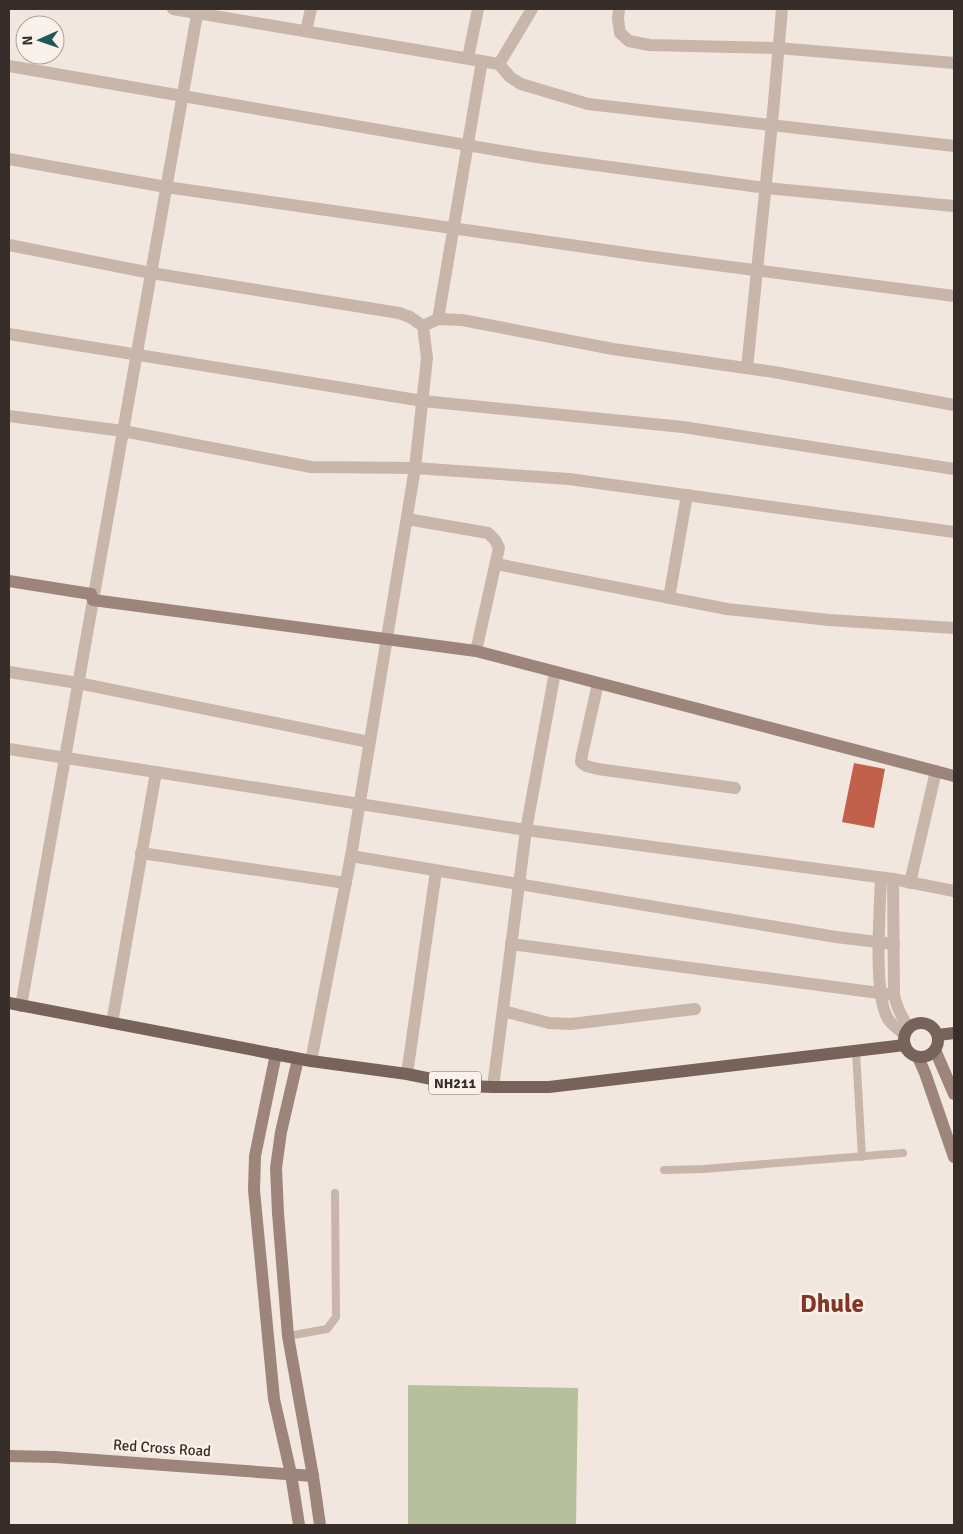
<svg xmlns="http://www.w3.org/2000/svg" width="963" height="1534" viewBox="0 0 963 1534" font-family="Signika,sans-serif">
<rect width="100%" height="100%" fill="#f2e7de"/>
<!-- green -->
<path fill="#b7c09e" d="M408,1385L578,1388L576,1525H408Z"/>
<!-- building -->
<path fill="#c1614c" d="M854,763L885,769L874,828L842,822Z"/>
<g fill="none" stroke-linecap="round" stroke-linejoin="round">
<!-- lane -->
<g stroke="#c9b6aa" stroke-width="8">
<path d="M856,1052L862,1157"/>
<path d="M664,1170L703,1169L903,1153"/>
<path d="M288,1336L327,1329L336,1317L335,1193"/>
</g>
<!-- street -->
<g stroke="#c9b6aa" stroke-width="12">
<path d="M173,9L499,64L532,9"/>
<path d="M619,9L618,19L620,33L629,41L649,45L778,48L954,63"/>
<path d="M306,31L311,9"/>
<path d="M468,58L478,9"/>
<path d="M499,64L510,77L521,84L588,104L954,146"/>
<path d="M9,66L536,157L766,188L954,206"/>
<path d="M9,159L166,187L647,256L954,296"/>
<path d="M9,245L151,273L399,313L410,317L423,326L427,358L415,468L351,856L311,1061"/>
<path d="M438,319L482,61"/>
<path d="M423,326L438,319L462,320L613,349L774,372L954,405"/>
<path d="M9,334L423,401L683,427L954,469"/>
<path d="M747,368L772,124L782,9"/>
<path d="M9,416L123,431L311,467L415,468L569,479L954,532"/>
<path d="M407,519L488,533L495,540L499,548L476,651"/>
<path d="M496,564L727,609L829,620L954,628"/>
<path d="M669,598L687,495"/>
<path d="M9,672L78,683L369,742"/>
<path d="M598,683L582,755L581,762L586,766L598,769L735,788"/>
<path d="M9,749L526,830L893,879L954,891"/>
<path d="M141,853L346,883"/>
<path d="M351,856L836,937L894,944"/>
<path d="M881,878C880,909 873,994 888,1019C892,1025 899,1030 905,1035"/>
<path d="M893,879L894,995C897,1008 901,1017 909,1027"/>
<path d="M910,883L936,771"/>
<path d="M511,944L894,995"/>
<path d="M21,1006L198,9"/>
<path d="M503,1011L549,1023L571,1024L695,1009"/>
<path d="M112,1023L156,772"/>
<path d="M407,1074L436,871"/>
<path d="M493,1087L526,830L555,672"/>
</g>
<!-- secondary -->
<g stroke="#9d857b" stroke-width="12">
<path d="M9,581L91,594L93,600L476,651L954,776"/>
<path d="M935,1050L954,1094"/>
<path d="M276,1054L255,1156L254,1190L274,1399L291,1474L299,1525"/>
<path d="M918,1057L925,1073L954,1157"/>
<path d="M298,1059L281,1132L276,1168L278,1213L288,1336L313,1476L320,1525"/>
<path d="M9,1456L55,1457L313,1476"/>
</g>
<!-- primary -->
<g stroke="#78635b" stroke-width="12">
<path d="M9,1003L311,1061L407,1074L466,1086L493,1087H549L905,1045"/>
<circle cx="921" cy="1040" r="17"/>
<path d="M938,1035L954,1033"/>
</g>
</g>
<g text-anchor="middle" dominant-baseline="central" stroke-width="5" stroke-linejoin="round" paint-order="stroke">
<!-- shield labels -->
<rect fill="#f9f1ea" stroke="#716863" stroke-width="1" x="429" y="1071.5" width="52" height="23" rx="4"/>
<g font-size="14" font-weight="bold" fill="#372d29">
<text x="455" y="1083">NH211</text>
</g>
<!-- street labels -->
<g font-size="15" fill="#372d29" stroke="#f9f1ea">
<text transform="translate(162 1448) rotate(4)">Red Cross Road</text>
</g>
<!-- town labels -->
<g font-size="25" font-weight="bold" fill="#833625" stroke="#f9f1ea">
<text x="832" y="1303">Dhule</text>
</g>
</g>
<!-- border -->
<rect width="963" height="1534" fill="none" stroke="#372d29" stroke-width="20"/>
<!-- north arrow -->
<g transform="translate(40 40) rotate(268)"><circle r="24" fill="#f9f1ea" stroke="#aba39d"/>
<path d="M0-4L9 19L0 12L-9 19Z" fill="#205757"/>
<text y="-8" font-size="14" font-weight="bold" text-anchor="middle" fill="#372d29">N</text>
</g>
</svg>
